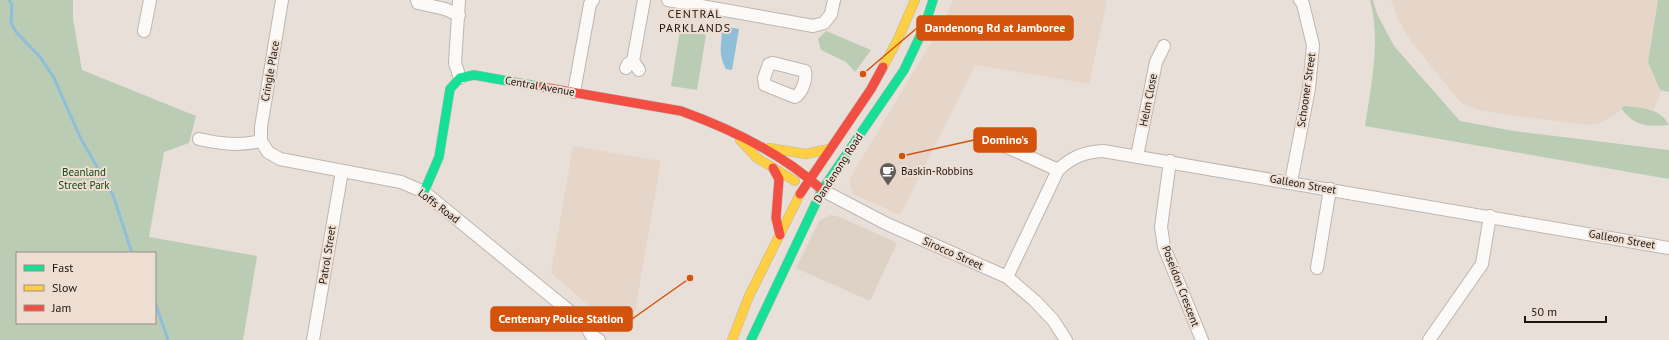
<svg xmlns="http://www.w3.org/2000/svg" width="1669" height="340" viewBox="0 0 1669 340" font-family="'PT Sans',sans-serif">
<rect width="100%" height="100%" fill="#e8dfd8"/>
<!-- built -->
<g fill="#e6d6c9">
<path d="M953,0H1107L1089,84L975,65L900,215L853,194L850,185V178L945,19Z"/>
<path d="M1391,0H1658L1648,62L1661,90L1654,110L1625,106L1612,117L1598,124L1585,125L1482,111L1462,104L1412,43L1398,19Z"/>
<path d="M573,146L661,161L632,329L613,326L551,273Z"/>
</g>
<!-- industrial -->
<path fill="#ddd2c5" d="M830,215L840,217L897,243L870,301L796,268L819,221Z"/>
<!-- green -->
<g fill="#bbccb4" fill-rule="evenodd">
<path d="M0,0H73V19L82,70L196,116L189,143L164,152L149,237L257,256L243,340H0ZM17,253H155V323H17Z"/>
<path d="M1370,0H1373L1377,14L1394,46L1460,121L1514,131L1669,150V179L1365,126C1371,87 1381,39 1370,0Z"/>
<path d="M1658,0H1669V92L1660,90L1648,62Z"/>
<path d="M680,30L706,35L697,90L671,86Z"/>
<path d="M826,31L871,50L855,72L846,62L821,50L818,39Z"/>
<path d="M1625,106C1642,108 1660,108 1669,125C1647,127 1635,127 1621,108Z"/>
</g>
<!-- water -->
<path fill="#8fbed9" d="M721,26L739,29L732,70L726,69C716,50 724,43 721,26Z"/>
<g fill="none" stroke-linecap="round" stroke-linejoin="round">
<!-- stream -->
<g stroke="#8fbed9" stroke-width="3">
<path d="M9,0L12,5L11,23L17,33L40,57L54,78L80,137L113,195L132,253"/>
<path d="M155,302L168,340"/>
</g>
<!-- street casing -->
<g stroke="#bdb6b0" stroke-width="14">
<g id="street">
<path d="M417,0L418,3L445,9L459,15"/>
<path d="M459,0L455,63L460,78"/>
<path d="M668,0L813,26L824,23L831,14L834,0"/>
<path d="M144,31L150,0"/>
<path d="M633,61L644,0"/>
<path d="M773,63L805,71C807,79 802,93 795,97L765,85L764,78L769,64Z"/>
<path d="M626,68L628,64L633,61L639,70"/>
<path d="M574,92L590,4L593,0"/>
<path d="M199,139C221,144 239,146 261,141L268,152L280,159L401,182L424,192L585,324L591,335L599,340"/>
<path d="M261,141V127L282,0"/>
<path d="M1005,146L1058,170"/>
<path d="M1137,156L1156,62L1164,46"/>
<path d="M1170,161L1161,227L1164,247L1202,340"/>
<path d="M1291,182L1309,88L1313,45L1303,4L1300,0"/>
<path d="M822,190L887,224L1007,277L1035,301L1053,320L1066,340"/>
<path d="M1317,268L1330,189"/>
<path d="M1007,277L1058,170C1072,157 1084,152 1103,151L1669,248"/>
<path d="M313,340L342,171"/>
<path d="M1429,340L1482,264L1490,216"/>
</g>
</g>
<!-- fast casing -->
<g stroke="#bdb6b0" stroke-width="10">
<g id="fast">
<path d="M424,192L439,157L450,89L460,78L474,75L542,87"/>
<path d="M751,340L822,190L904,70L924,28L933,0"/>
</g>
</g>
<!-- slow casing -->
<g stroke="#bdb6b0" stroke-width="10">
<g id="slow">
<path d="M883,67L898,39L915,0"/>
<path d="M740,140L757,158L795,181"/>
<path d="M769,148L806,154L829,149"/>
<path d="M732,340L749,296L800,194"/>
</g>
</g>
<!-- jam casing -->
<g stroke="#bdb6b0" stroke-width="10">
<g id="jam">
<path d="M542,87L681,111C731,129 782,153 822,190"/>
<path d="M773,168L779,179L776,218L780,235"/>
<path d="M800,194L871,89L883,67"/>
</g>
</g>
<!-- street -->
<use href="#street" stroke="#fcfaf9" stroke-width="12"/>
<!-- fast -->
<use href="#fast" stroke="#16e098" stroke-width="9"/>
<!-- slow -->
<use href="#slow" stroke="#ffcf43" stroke-width="9"/>
<!-- jam -->
<use href="#jam" stroke="#f24e42" stroke-width="9"/>
</g>
<!-- icons -->
<defs>
<g id="cafe-pin" transform="scale(0.9)"><path d="M0 17L-7.5 6A9.5 9.5 0 1 1 7.5 6Z" fill="#625c57" stroke="#eeded2"/><path d="M-5.5-4.5H6V0H3Q3 3.5 0 3.5H-2.5Q-5.5 3.5-5.5 0ZM3-3.2v2h1.7v-2ZM-6 4.5H4V6H-6Z" fill="#fff"/></g>
</defs>
<g fill-rule="evenodd">
<use href="#cafe-pin" x="888" y="171"/>
</g>
<g text-anchor="middle" dominant-baseline="central" stroke-width="4" stroke-linejoin="round" paint-order="stroke">
<!-- street labels -->
<g font-size="11" fill="#1a1511" stroke="#eeded2">
<text transform="translate(270 71) rotate(-80)">Cringle Place</text>
<text transform="translate(540 86) rotate(10)">Central Avenue</text>
<text transform="translate(1306 90) rotate(-82)">Schooner Street</text>
<text transform="translate(1148 100) rotate(-79)">Helm Close</text>
<text transform="translate(838 168) rotate(-57)">Dandenong Road</text>
<text transform="translate(1303 184) rotate(10)">Galleon Street</text>
<text transform="translate(439 206) rotate(37)">Loffs Road</text>
<text transform="translate(1622 239) rotate(10)">Galleon Street</text>
<text transform="translate(953 253) rotate(24)">Sirocco Street</text>
<text transform="translate(327 255) rotate(-81)">Patrol Street</text>
<text transform="translate(1181 286) rotate(69)">Poseidon Crescent</text>
</g>
<!-- poi labels -->
<g font-size="11" fill="#1a1511" stroke="#eeded2" text-anchor="start">
<text x="901" y="171">Baskin-Robbins</text>
</g>
<!-- park labels -->
<g font-size="11" fill="#0f4816" stroke="#eeded2">
<text x="84" y="172">Beanland<tspan x="84" dy="13">Street Park</tspan></text>
</g>
<!-- neighbourhood labels -->
<g font-size="12" letter-spacing="1" fill="#1a1511" stroke="#eeded2">
<text x="695" y="13">CENTRAL<tspan x="695" dy="14">PARKLANDS</tspan></text>
</g>
</g>
<!-- callouts -->
<path fill="none" stroke="#d3520c" stroke-width="1.5" d="M863 74L917 28M902 156L974 140M690 278L632 319"/>
<g fill="#d3520c" stroke="#eeded2" stroke-width="1.5">
<circle cx="863" cy="74" r="4"/>
<circle cx="902" cy="156" r="4"/>
<circle cx="690" cy="278" r="4"/>
</g>
<g fill="#d3520c" stroke="#d3520c" stroke-width="1.5">
<rect x="917" y="16" width="156" height="24" rx="4"/>
<rect x="974" y="128" width="62" height="24" rx="4"/>
<rect x="491" y="307" width="141" height="24" rx="4"/>
</g>
<g font-size="12" text-anchor="middle" font-weight="bold" fill="#fff">
<text x="995" y="32">Dandenong Rd at Jamboree</text>
<text x="1005" y="144">Domino's</text>
<text x="561" y="323">Centenary Police Station</text>
</g>
<!-- legend -->
<rect x="16" y="252" width="140" height="72" fill="#eeded2" stroke="#998e85"/>
<rect x="24" y="265" width="20" height="6" fill="#16e098" stroke="#998e85"/>
<text x="52" y="272" font-size="12" fill="#1a1511">Fast</text>
<rect x="24" y="285" width="20" height="6" fill="#ffcf43" stroke="#998e85"/>
<text x="52" y="292" font-size="12" fill="#1a1511">Slow</text>
<rect x="24" y="305" width="20" height="6" fill="#f24e42" stroke="#998e85"/>
<text x="52" y="312" font-size="12" fill="#1a1511">Jam</text>
<!-- scale -->
<path d="M1525 316v6h81v-6" fill="none" stroke="#1a1511" stroke-width="2"/>
<text x="1531" y="316" font-size="12" fill="#1a1511" stroke="#eeded2" stroke-width="3" paint-order="stroke">50 m</text>
</svg>
